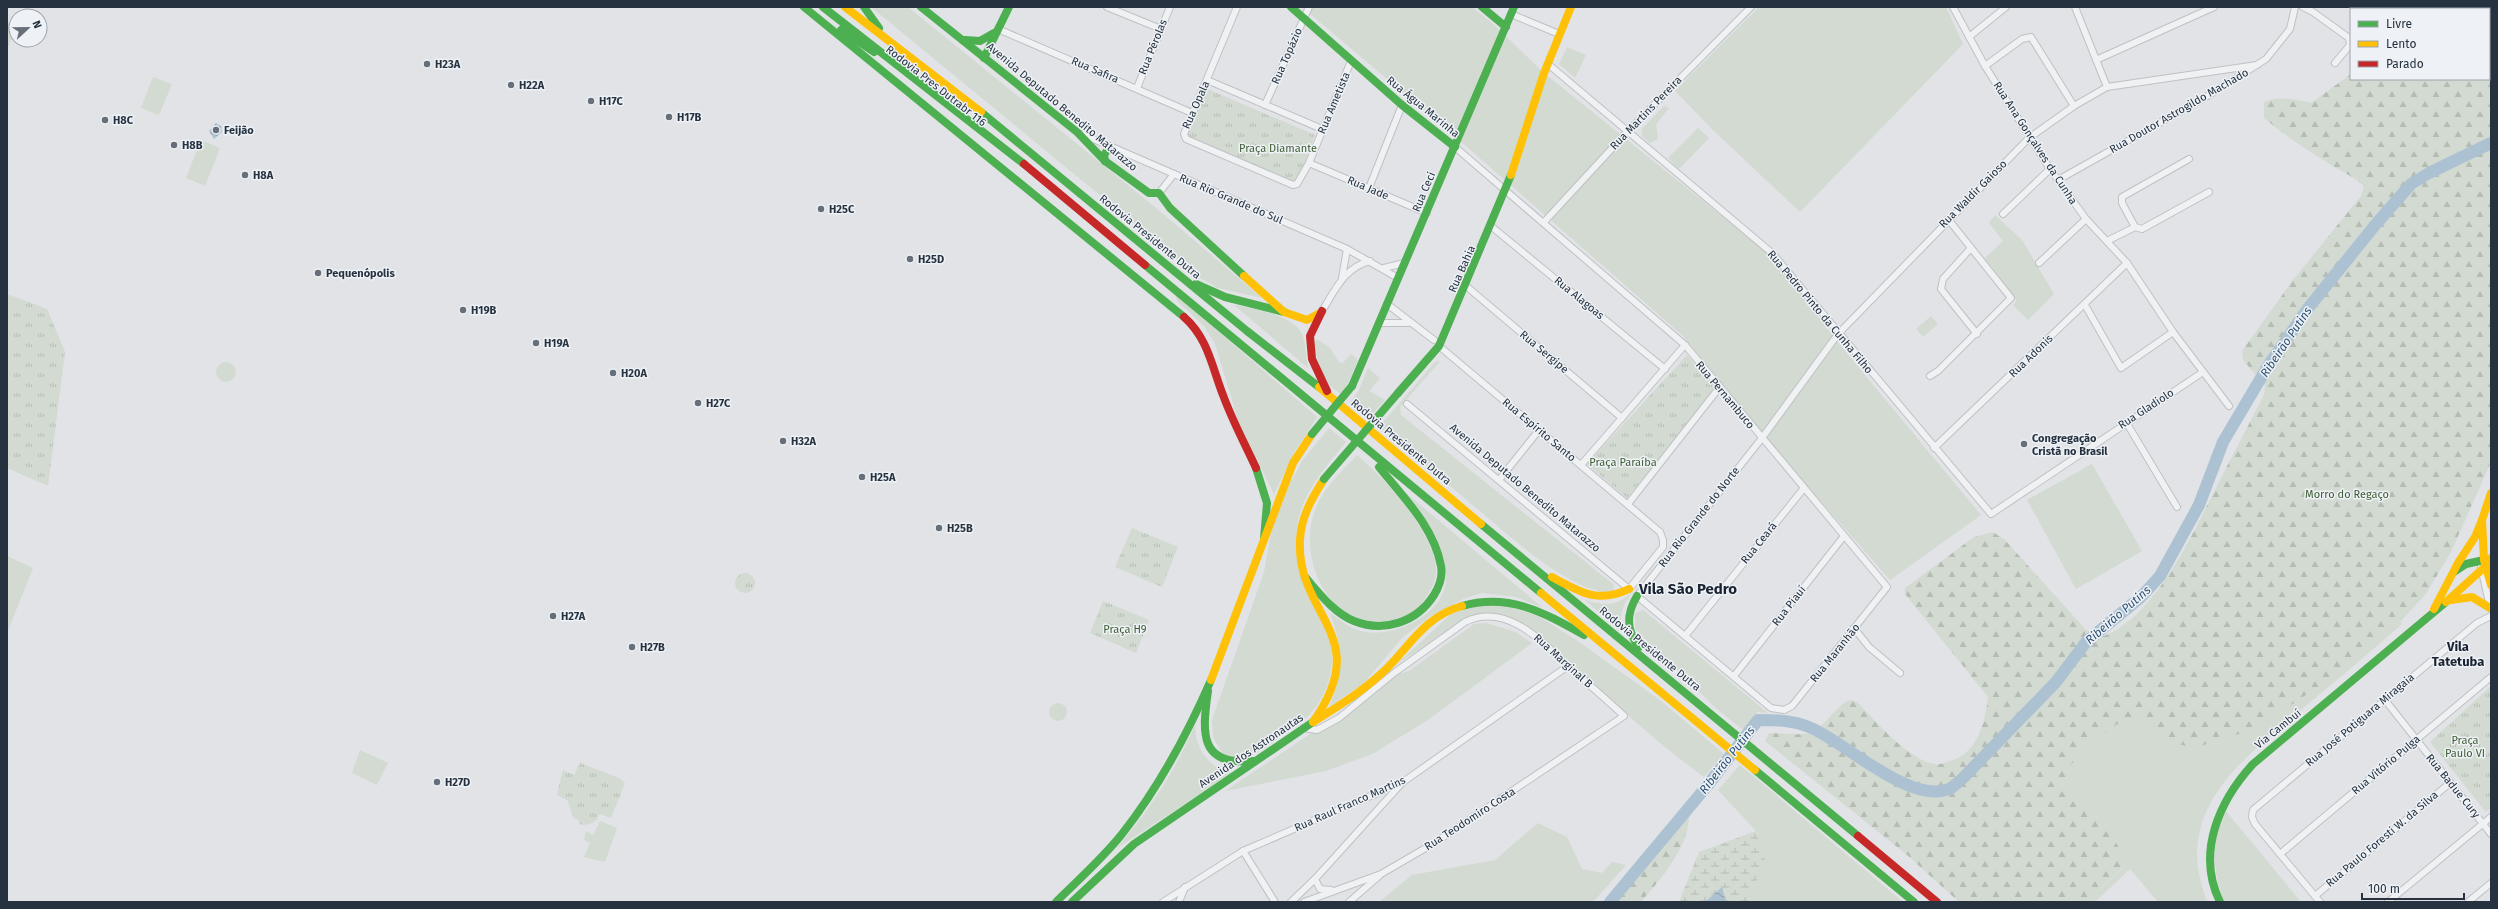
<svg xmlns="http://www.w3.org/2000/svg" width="2498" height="909" viewBox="0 0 2498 909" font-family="'Fira Sans',sans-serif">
<defs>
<pattern id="forest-firs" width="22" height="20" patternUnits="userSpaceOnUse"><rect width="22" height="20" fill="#d2dad1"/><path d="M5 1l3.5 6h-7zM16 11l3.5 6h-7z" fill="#b4bcb4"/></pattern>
<pattern id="wetland-marsh" width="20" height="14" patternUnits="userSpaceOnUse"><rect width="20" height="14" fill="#d2dad1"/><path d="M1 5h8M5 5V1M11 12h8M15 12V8" fill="none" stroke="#b4bcb4"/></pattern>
<pattern id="park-tufts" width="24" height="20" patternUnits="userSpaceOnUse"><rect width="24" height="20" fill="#d2dad1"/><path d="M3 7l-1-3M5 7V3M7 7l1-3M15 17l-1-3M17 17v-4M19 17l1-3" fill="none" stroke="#b4bcb4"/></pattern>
<pattern id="water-waves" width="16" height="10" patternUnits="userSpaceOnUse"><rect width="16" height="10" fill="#acc2d3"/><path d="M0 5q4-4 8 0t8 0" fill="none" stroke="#8c9ead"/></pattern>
</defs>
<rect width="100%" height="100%" fill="#e1e3e6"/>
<!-- grass -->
<g fill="#d2dad1">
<path d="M871,7H908L1156,208L1262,298L1218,288L1202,279Z"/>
<path d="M1302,7H1472L1492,23L1544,73L1770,255L1840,345L1981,515L1890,580L1797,474L1682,335L1451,133Z"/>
<path d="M1759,7H1946L1963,44L1800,212L1715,132L1675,91Z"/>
<path d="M1567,47L1586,55L1575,78L1559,64Z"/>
<path d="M153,77L172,84L159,115L141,108Z"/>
<path d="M1664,106L1669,108L1656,124L1658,139L1650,143L1642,136V129Z"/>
<path d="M1698,128L1709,138L1679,169L1668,158Z"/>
<path d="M201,140L220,148L205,186L186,178Z"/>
<path d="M1995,215L2022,240L2054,294L2028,320L2013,305L2017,301L1985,258L2003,241L1989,223Z"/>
<path d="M1176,295L1317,417L1295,451L1274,494L1238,420L1215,344L1204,326L1177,301Z"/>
<path d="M1234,305C1253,309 1292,314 1302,334C1306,343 1306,358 1308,368Z"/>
<path d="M1931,316L1938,324L1923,337L1916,329Z"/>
<path d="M1317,339L1330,348L1339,362L1343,363L1351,354L1358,360L1347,385L1341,394C1322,383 1319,364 1313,344Z"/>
<path d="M1440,361L1400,407L1401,415L1613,584L1614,590L1609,593C1564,588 1509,535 1475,507C1443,480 1411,453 1379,427L1435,362Z"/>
<circle cx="226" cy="372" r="10"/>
<path d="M1368,368L1380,378L1369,391L1385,400L1367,420L1350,403L1359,390Z"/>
<path d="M1329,428L1346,442C1321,473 1299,495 1296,536C1293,572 1315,601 1328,633C1338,658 1329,696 1309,715C1302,722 1293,727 1285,733C1261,751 1254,762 1223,754L1213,737L1212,720L1264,572L1272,528L1288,487L1302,461Z"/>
<path d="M1357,455C1383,477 1433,531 1436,567C1437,579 1432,588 1426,597C1422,603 1418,610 1412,613C1400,619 1376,625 1362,621C1316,605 1297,543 1319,501C1328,484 1344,469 1357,455Z"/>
<path d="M2092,464L2142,551L2076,589L2027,500Z"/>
<path d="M1406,493L1543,608L1516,597L1482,593L1463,599L1429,617L1402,638L1364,683L1329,707C1344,674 1343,646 1330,613C1338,618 1346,626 1355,629C1388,643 1449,615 1446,575C1446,565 1412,506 1406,493Z"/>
<path d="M7,556L33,568L7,633Z"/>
<path d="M1633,592C1622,605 1619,615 1621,632L1585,600C1608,606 1614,607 1633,592Z"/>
<path d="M1500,604L1538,616L1578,641L1661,701L1724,754L1704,777C1658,744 1616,704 1573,667C1557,653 1544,635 1525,625C1508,616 1490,611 1472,616L1398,663L1450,615L1467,608Z"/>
<path d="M1643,610L1768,713L1757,712V718L1746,732L1718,710L1635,629V613Z"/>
<path d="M2400,622L2402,624C2369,653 2336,681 2302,709C2257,748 2198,788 2197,854C2197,871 2202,887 2207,902H2158L2130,869L2095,902H2086L2123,868L2099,819L2067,786L2069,767L2094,741L2123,720L2137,716L2166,741L2270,719L2319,686Z"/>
<path d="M1486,623L1516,632L1532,643L1428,720L1372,754L1326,771L1225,791L1358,702L1383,679L1409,671L1474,624Z"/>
<circle cx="1058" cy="712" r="9"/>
<path d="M1195,725C1195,750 1209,768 1233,773L1117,848C1150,810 1175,771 1195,725Z"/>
<path d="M360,750L388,763L377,785L352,773Z"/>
<path d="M1740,765L1903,902H1748L1764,860L1756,831L1718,790Z"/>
<path d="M2225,810L2301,902H2223C2213,866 2210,845 2225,810Z"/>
<path d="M600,821L617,828L605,862L584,857L590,843L584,840L586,831L593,835Z"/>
<path d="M1538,823L1567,837L1582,869L1602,873L1612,862L1626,865L1593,902H1379L1412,875L1495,860Z"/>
</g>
<!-- forest -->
<g fill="url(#forest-firs)">
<path d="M2385,7H2491V462L2451,552L2426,594L2400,622L2319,686L2269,720L2242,733L2194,748L2166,741L2137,716L2123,720L2094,741L2069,767L2067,786L2099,819L2117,844L2126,861L2123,867L2086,902H1959L1907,855L1765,741L1769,733C1781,733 1798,736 1809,733C1826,728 1834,706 1850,700L1857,702C1873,719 1911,762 1935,764C1939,765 1944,763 1947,762C1977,756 1985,723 1988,697L1905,594V588L1974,537L1993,532L2005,540L2086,630L2104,636C2159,614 2196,526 2222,476C2236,449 2250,422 2264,395L2265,386L2243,360L2242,351L2293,280L2361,196L2364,186C2352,175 2338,170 2325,161C2304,148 2283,134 2264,118V102C2280,96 2295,99 2311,103L2351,74V79H2489V9H2388Z"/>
<path d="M1690,806C1689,815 1689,823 1687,831C1680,857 1658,882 1641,902H1610Z"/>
</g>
<!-- wetland -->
<path fill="url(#wetland-marsh)" d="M1756,831L1765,860L1748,902H1679L1699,852Z"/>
<!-- park -->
<g fill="url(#park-tufts)">
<path d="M7,21L16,28L7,49Z"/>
<path d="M1205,88L1315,135L1296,185L1186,135Z"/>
<path d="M7,294L47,309L65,352L48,486L7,468Z"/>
<path d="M1687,355L1715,388L1627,498L1587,464Z"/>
<path d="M1132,528L1178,547L1162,587L1115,567Z"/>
<circle cx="745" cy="583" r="10"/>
<path d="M1103,601L1149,620L1136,653L1090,633Z"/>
<path d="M2491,686V807L2486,812L2430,742Z"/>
<path d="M580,763L619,778L625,783L611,818L600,814C595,823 590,826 579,824V821L573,817L568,801L557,795L563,770L574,775Z"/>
</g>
<!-- water -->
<g fill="url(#water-waves)">
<path d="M216,123L221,126L222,132L214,139L209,131Z"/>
<path d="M1722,887L1726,902H1705Z"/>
</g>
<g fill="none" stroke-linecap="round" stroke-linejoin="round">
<!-- river -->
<path stroke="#acc2d3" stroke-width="12" d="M1610,902L1707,786L1758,720C1777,720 1791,720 1809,727C1844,741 1910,805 1949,789C1954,787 1959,781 1963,778L2056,682L2086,642L2141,597L2160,576L2199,505L2223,442L2268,366L2309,307L2376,224L2411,184L2429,173L2491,143"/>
<!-- street casing -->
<g stroke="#bfc1c4" stroke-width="8">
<g id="street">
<path d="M1107,7L1161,29"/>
<path d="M1237,7L1184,134L1186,139L1293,185L1297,184L1309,163L1351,61"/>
<path d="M1953,7L1985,66L2050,169L2086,219L2127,263L2173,332L2229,406"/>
<path d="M2075,7L2107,87"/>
<path d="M2303,7L2313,12L2349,38L2350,45L2335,63"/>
<path d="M1511,14L1559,34"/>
<path d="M998,29L1192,113"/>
<path d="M1969,37L2006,7"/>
<path d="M2096,60L2214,7"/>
<path d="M1548,64L1772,253L1991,514L2203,372"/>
<path d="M1985,66L2022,39L2031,37L2074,106"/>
<path d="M1207,80L1322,129"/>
<path d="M1137,88L1170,7"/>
<path d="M1265,105L1309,7"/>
<path d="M1082,134L1347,249L1398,278"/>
<path d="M1455,147L1685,345L1887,587L1792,706L1784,710L1771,708L1637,596L1762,438L1838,334L2029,138L2074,106L2107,87L2257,65"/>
<path d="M1309,163L1427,213"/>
<path d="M2058,180L2211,94L2266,59L2290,29L2295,7"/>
<path d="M1369,188L1402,105"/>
<path d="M1159,193L1174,174"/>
<path d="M2003,214L2050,169"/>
<path d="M1544,222L1629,130L1751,7"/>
<path d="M1492,227L1665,369"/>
<path d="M2135,227L2142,229L2209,192"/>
<path d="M2107,241L2135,227L2122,203V197L2189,159"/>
<path d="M1971,248L1943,279L1941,289L1977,334"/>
<path d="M2039,263L2086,219"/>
<path d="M1384,268L1404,263"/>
<path d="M1342,278L1347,249"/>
<path d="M1466,286L1622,418"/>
<path d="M1387,304L1434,340"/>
<path d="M2085,305L2121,368L2173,332"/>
<path d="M1322,311C1335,290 1345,267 1370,261"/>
<path d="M1379,323H1408"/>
<path d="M1930,376L1938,371L2011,298L1948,219"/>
<path d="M1407,404L1629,589L1663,547V540L1660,532L1439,346"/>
<path d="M2126,422L2177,507"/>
<path d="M1934,448L2127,263"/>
<path d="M1581,465L1685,345"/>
<path d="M1499,480L1539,430"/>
<path d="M1628,504L1719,388"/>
<path d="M2481,567L2490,607"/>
<path d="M1854,628L1869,647L1900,673"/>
<path d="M1685,636L1804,488"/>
<path d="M1734,676L1844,536"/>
<path d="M2385,700L2491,834"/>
<path d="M1304,728L1317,730L1339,718L1394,673L1465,622C1506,602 1542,641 1569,667C1587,683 1606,699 1624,716L1436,842L1381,874L1304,902"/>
<path d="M1243,851L1275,902"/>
<path d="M2280,854L2491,677"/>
<path d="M1315,879L1320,889L1331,890"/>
<path d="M2315,896L2450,783"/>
<path d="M1163,902L1243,851L1403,782L1568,666"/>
<path d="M1179,902L1185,887"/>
<path d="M1291,902L1315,879L1401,784"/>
<path d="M1349,902L1379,876"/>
<path d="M2320,902L2255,824L2252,817L2253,810L2477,623L2491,616"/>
<path d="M2388,902L2491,817"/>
<path d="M2468,902L2491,883"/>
</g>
</g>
<!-- street -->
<use href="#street" stroke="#f0f1f3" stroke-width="6"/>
<!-- fast -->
<g stroke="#4caf50" stroke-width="8">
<path d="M804,7L1184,317"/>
<path d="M823,7L1024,164"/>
<path d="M864,7L879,28"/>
<path d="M921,7L1077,132L1105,161L1149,193H1159L1170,208L1244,276"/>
<path d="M1291,7L1402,105L1455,147"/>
<path d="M1482,7L1506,27"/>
<path d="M841,30L874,52"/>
<path d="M965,40L980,41L994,33"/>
<path d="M984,58L1009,7"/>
<path d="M981,112L1247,331L1319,387"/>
<path d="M1105,161L1104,155L1109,148"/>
<path d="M1145,265L1541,593"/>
<path d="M1196,284L1225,297L1284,312"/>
<path d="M1352,386L1514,7"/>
<path d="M1398,393L1439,346L1511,175"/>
<path d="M1256,468L1267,503L1264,539"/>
<path d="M1481,524L1858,836"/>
<path d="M2454,572L2466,564L2484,560"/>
<path d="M1305,577C1319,593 1334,613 1354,621C1384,633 1417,622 1434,595C1439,587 1443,577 1441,566C1434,527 1403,497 1379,467"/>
<path d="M1637,596C1626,614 1626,630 1639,647"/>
<path d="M1462,606C1509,593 1543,612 1584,635"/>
<path d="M1208,691C1202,733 1199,766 1253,761"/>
<path d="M1755,770L1914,902"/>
<path d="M1056,902C1078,880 1103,858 1122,834C1159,787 1187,735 1211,680"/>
<path d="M1072,902L1134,844L1313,722"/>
<path d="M2220,902C2196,853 2219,801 2253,764L2446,602"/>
</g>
<!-- slow -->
<g stroke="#ffc107" stroke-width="8">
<path d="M845,7L981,112"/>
<path d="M1511,175L1544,73L1571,7"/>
<path d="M1244,276L1284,312L1307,320L1322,312"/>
<path d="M1319,387L1481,524"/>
<path d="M2491,493L2482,520L2484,560L2491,585"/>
<path d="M1552,577C1580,592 1598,604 1629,589"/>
<path d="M1541,593L1755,770"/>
<path d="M2451,600L2472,597L2490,608"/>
<path d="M2446,602L2487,565L2491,558"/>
<path d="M2434,609L2458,563L2475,537L2482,520"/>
<path d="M1211,680L1293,463L1312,434"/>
<path d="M1313,722C1375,634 1296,617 1300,540C1301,517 1312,498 1324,479"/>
<path d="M1313,722C1337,707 1362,692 1383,672C1408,649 1424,616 1462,606"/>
</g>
<!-- jam -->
<g stroke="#c62828" stroke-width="8">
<path d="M1024,164L1145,265"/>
<path d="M1322,311L1310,336L1312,359L1327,391"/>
<path d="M1184,317C1208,338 1212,367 1223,395C1232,420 1245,444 1256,468"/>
<path d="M1858,836L1937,902"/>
</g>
<!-- fast-bridge -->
<g stroke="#4caf50" stroke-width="8">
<path d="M1312,434L1352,386"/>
<path d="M1324,479L1398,393"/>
</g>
</g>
<!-- markers -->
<g fill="#67707a" stroke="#eef2f6" stroke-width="1.5">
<circle cx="427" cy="64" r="4"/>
<circle cx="511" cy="85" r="4"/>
<circle cx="591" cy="101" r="4"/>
<circle cx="669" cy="117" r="4"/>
<circle cx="105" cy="120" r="4"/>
<circle cx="216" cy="130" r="4"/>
<circle cx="174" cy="145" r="4"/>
<circle cx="245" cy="175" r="4"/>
<circle cx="821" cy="209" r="4"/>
<circle cx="910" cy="259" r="4"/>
<circle cx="318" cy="273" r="4"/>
<circle cx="463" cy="310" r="4"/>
<circle cx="536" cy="343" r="4"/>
<circle cx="613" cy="373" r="4"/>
<circle cx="698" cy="403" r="4"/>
<circle cx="783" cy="441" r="4"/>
<circle cx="2024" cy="444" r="4"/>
<circle cx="862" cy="477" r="4"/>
<circle cx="939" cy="528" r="4"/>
<circle cx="553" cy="616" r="4"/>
<circle cx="632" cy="647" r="4"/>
<circle cx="437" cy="782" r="4"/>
</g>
<g text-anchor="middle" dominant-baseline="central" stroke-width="3" stroke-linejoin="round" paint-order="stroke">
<!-- street labels -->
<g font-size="11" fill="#263240" stroke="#eef2f6">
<text transform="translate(1153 47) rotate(-68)">Rua Pérolas</text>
<text transform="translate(1287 56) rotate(-66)">Rua Topázio</text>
<text transform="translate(1095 70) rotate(23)">Rua Safira</text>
<text transform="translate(936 86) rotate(38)">Rodovia Pres Dutrabr 116</text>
<text transform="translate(1334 103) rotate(-67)">Rua Ametista</text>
<text transform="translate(1196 105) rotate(-66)">Rua Opala</text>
<text transform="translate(1062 107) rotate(40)">Avenida Deputado Benedito Matarazzo</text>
<text transform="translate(1423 107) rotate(39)">Rua Água Marinha</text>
<text transform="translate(2179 111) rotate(-30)">Rua Doutor Astrogildo Machado</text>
<text transform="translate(1646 113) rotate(-46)">Rua Martins Pereira</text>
<text transform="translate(2035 143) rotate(57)">Rua Ana Gonçalves da Cunha</text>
<text transform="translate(1368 188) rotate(23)">Rua Jade</text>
<text transform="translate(1424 192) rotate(-67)">Rua Ceci</text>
<text transform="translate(1973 194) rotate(-45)">Rua Waldir Gaioso</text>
<text transform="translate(1231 199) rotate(23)">Rua Rio Grande do Sul</text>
<text transform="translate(1150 237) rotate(39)">Rodovia Presidente Dutra</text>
<text transform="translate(1462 269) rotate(-66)">Rua Bahia</text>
<text transform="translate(1579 298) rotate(39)">Rua Alagoas</text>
<text transform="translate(1820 312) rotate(50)">Rua Pedro Pinto da Cunha Filho</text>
<text transform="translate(1544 352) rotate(40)">Rua Sergipe</text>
<text transform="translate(2031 356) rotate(-44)">Rua Adonis</text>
<text transform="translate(1725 395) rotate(50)">Rua Pernambuco</text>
<text transform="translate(2146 409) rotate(-33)">Rua Gladiolo</text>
<text transform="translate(1539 430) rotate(40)">Rua Espírito Santo</text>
<text transform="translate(1401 442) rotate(40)">Rodovia Presidente Dutra</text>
<text transform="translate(1525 488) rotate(40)">Avenida Deputado Benedito Matarazzo</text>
<text transform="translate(1699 517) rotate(-52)">Rua Rio Grande do Norte</text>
<text transform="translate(1759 543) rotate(-51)">Rua Ceará</text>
<text transform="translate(1789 606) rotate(-52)">Rua Piauí</text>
<text transform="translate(1650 649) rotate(39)">Rodovia Presidente Dutra</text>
<text transform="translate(1835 653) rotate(-51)">Rua Maranhão</text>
<text transform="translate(1563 661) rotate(42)">Rua Marginal B</text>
<text transform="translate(2360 720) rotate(-40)">Rua José Potiguara Miragaia</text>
<text transform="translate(2278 729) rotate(-39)">Via Cambuí</text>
<text transform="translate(1251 751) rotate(-34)">Avenida dos Astronautas</text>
<text transform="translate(2386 765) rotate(-40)">Rua Vitório Pulga</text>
<text transform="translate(2453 786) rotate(51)">Rua Badue Cury</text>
<text transform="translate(1350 804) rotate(-24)">Rua Raul Franco Martins</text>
<text transform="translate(1470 819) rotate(-33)">Rua Teodomiro Costa</text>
<text transform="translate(2382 839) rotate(-40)">Rua Paulo Foresti W. da Silva</text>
</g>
<!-- poi labels -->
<g font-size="11" font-weight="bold" fill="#263240" stroke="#eef2f6" text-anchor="start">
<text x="435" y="64">H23A</text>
<text x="519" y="85">H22A</text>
<text x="599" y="101">H17C</text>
<text x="677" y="117">H17B</text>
<text x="113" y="120">H8C</text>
<text x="224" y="130">Feijão</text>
<text x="182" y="145">H8B</text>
<text x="253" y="175">H8A</text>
<text x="829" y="209">H25C</text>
<text x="918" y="259">H25D</text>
<text x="326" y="273">Pequenópolis</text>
<text x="471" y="310">H19B</text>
<text x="544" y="343">H19A</text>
<text x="621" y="373">H20A</text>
<text x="706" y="403">H27C</text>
<text x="2032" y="438">Congregação<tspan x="2032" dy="13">Cristã no Brasil</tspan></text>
<text x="791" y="441">H32A</text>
<text x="870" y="477">H25A</text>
<text x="947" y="528">H25B</text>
<text x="561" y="616">H27A</text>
<text x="640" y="647">H27B</text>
<text x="445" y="782">H27D</text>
</g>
<!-- park labels -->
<g font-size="11" fill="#3e5d33" stroke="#eef2f6">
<text x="1278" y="148">Praça Diamante</text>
<text x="1623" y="462">Praça Paraíba</text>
<text x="2347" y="494">Morro do Regaço</text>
<text x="1125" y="629">Praça H9</text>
<text x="2465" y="740">Praça<tspan x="2465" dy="13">Paulo VI</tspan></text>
</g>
<!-- water labels -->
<g font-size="12" font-style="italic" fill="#2e5377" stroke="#eef2f6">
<text transform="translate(2286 342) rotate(-56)">Ribeirão Putins</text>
<text transform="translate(2118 615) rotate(-41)">Ribeirão Putins</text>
<text transform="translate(1727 760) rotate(-52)">Ribeirão Putins</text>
</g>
<!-- quarter labels -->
<g font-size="13" font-weight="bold" fill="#192331" stroke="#eef2f6">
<text x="2458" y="646">Vila<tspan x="2458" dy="15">Tatetuba</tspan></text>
</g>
<!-- district labels -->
<g font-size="15" font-weight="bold" fill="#192331" stroke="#eef2f6">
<text x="1688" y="589">Vila São Pedro</text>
</g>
</g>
<!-- border -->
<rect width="2498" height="909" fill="none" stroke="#263240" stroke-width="16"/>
<!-- legend -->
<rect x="2350" y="8" width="140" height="72" fill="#eef2f6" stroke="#9ea5ad"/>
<rect x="2358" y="21" width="20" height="6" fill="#4caf50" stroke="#9ea5ad"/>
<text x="2386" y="28" font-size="12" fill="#263240">Livre</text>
<rect x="2358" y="41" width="20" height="6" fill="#ffc107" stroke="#9ea5ad"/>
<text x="2386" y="48" font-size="12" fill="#263240">Lento</text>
<rect x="2358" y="61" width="20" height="6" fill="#c62828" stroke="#9ea5ad"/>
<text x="2386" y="68" font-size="12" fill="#263240">Parado</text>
<!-- north arrow -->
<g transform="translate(28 28) rotate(68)"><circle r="19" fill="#eef2f6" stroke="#9ea5ad"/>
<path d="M0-3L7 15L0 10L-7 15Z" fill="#67707a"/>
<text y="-6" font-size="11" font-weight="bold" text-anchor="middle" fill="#263240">N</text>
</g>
<!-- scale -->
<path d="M2362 893v6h102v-6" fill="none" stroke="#263240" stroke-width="2"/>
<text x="2368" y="893" font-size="12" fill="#263240" stroke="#eef2f6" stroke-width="3" paint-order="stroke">100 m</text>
</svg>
